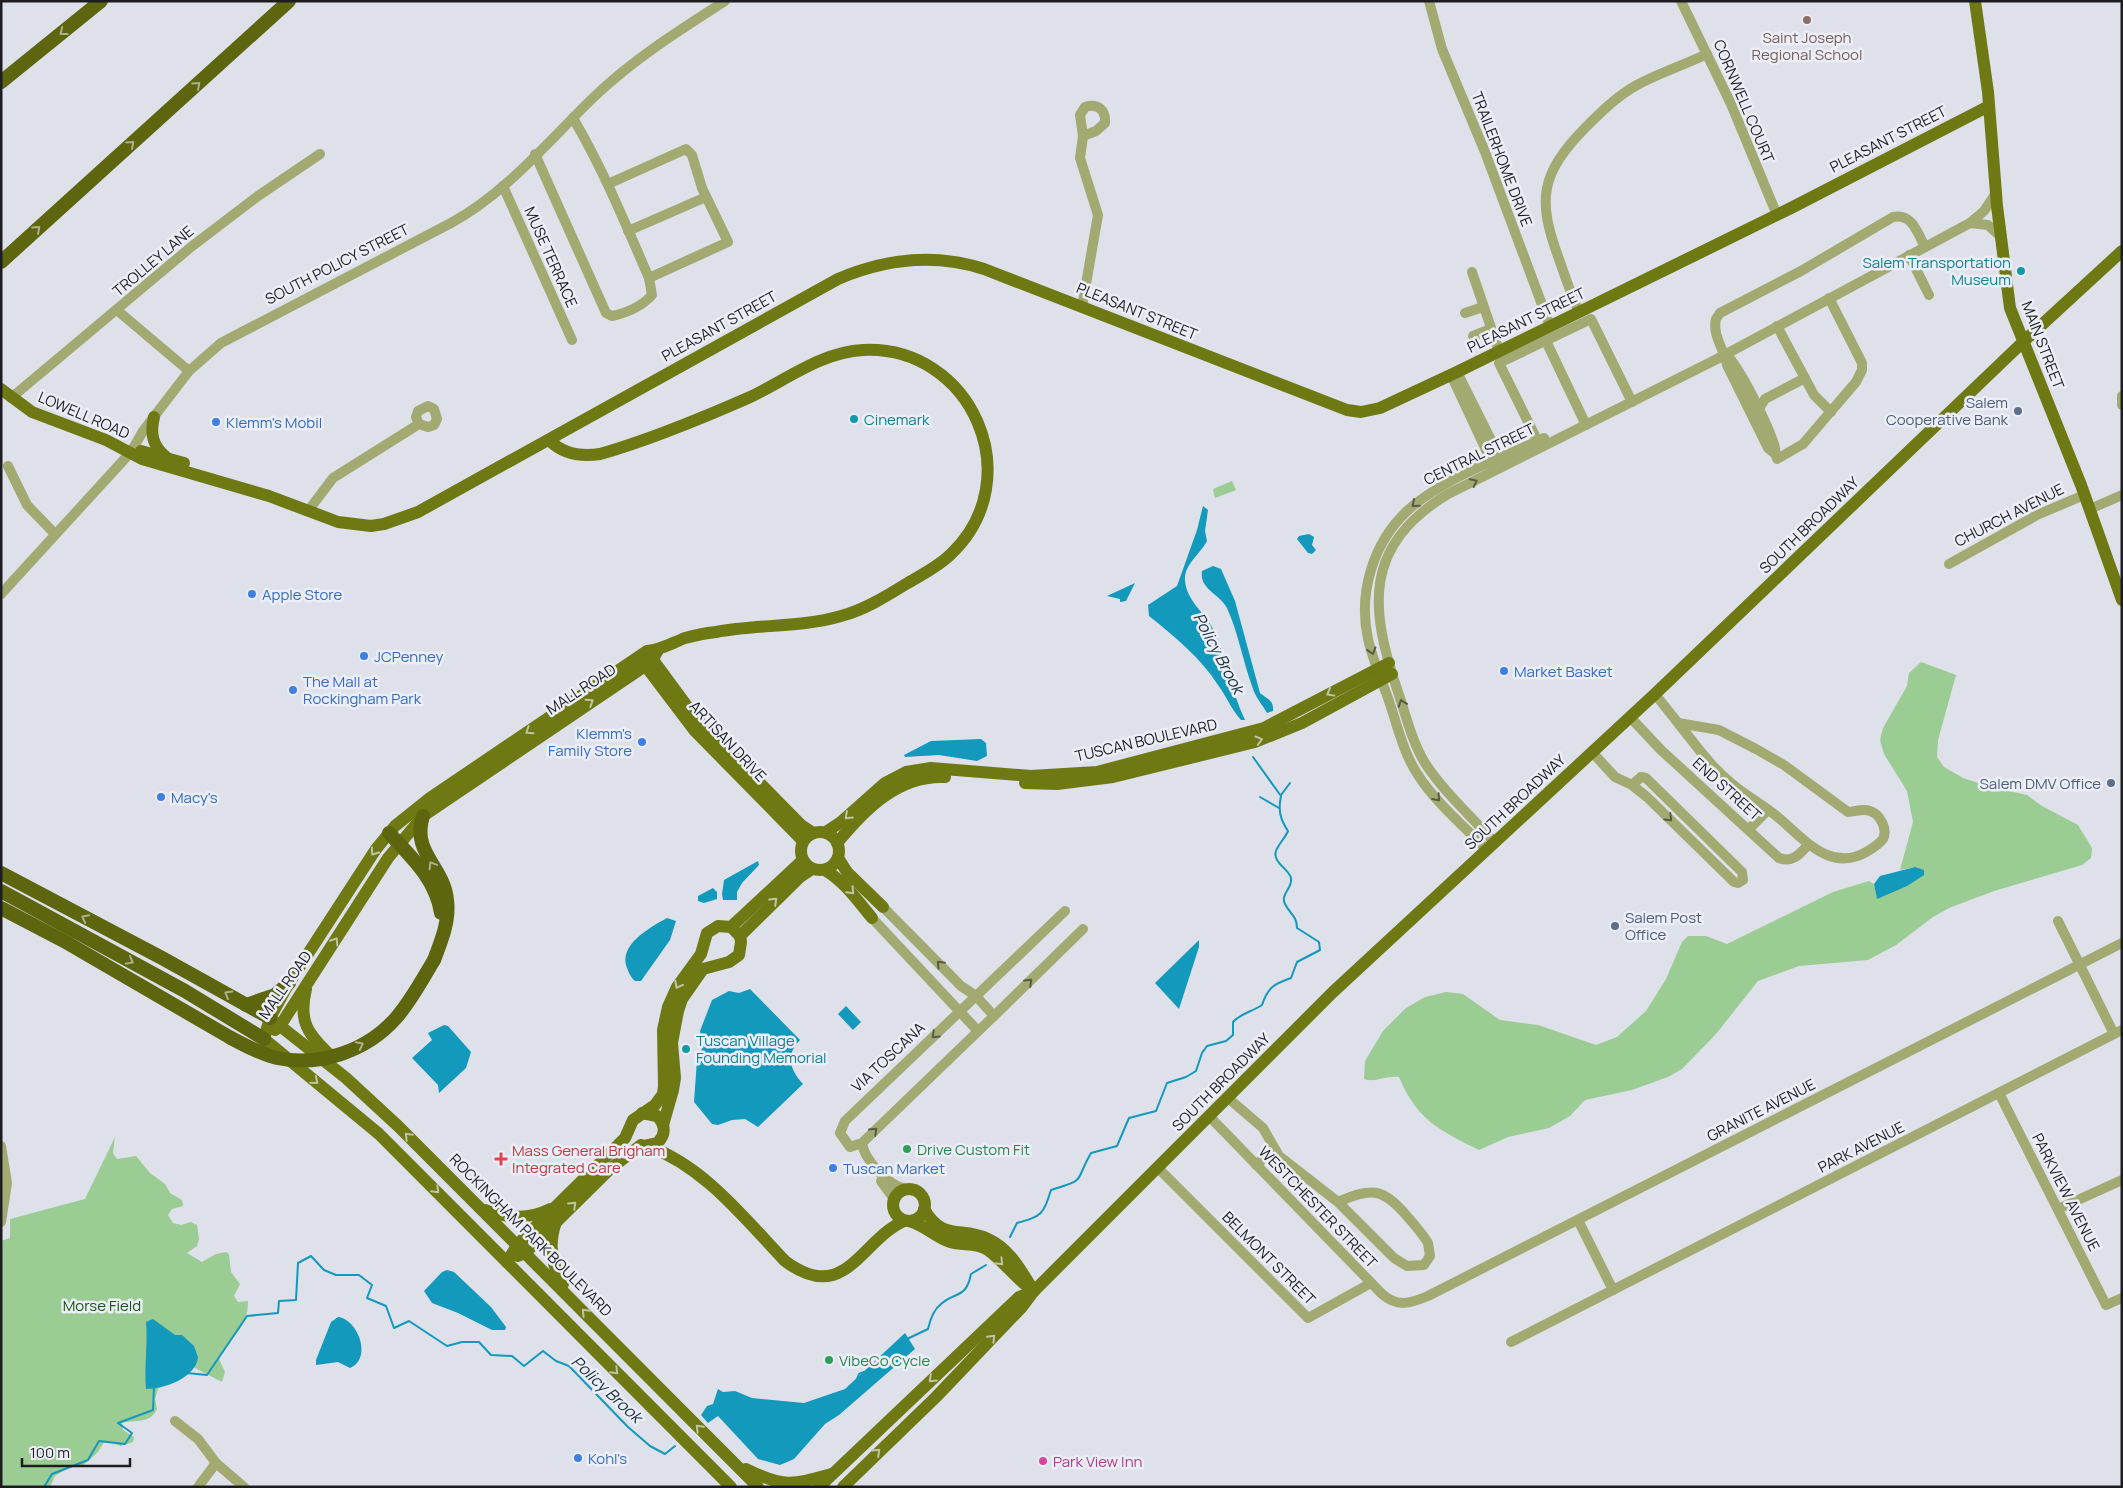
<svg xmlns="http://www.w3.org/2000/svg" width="2123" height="1488" viewBox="0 0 2123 1488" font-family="Manrope,sans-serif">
<rect width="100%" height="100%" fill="#dee0ea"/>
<!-- green -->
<g fill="#9bcc93">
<path d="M1232,481L1236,490L1215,498L1213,489Z"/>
<path d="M1921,662L1956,675L1938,740L1937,757L1944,767L1963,778L1991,787L2027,795L2042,806L2078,825L2092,848L2091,858L2082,865L1994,891L1949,908L1933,917L1896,945L1868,960L1799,966L1758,981L1716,1034L1682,1069L1668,1077L1632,1090L1585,1100L1570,1116L1549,1128L1508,1137L1479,1150C1439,1130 1417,1120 1399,1077C1387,1075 1374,1083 1364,1079L1365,1061L1383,1031L1406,1008L1425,997L1446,992L1463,994L1500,1020L1538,1025L1596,1045L1617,1037L1646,1011L1666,979L1682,942L1688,936H1706L1727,944L1833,892L1869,881L1874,884L1877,899L1916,867L1900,870L1913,822L1907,791L1884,754L1880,740L1883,728L1907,686L1909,673Z"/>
<path d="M115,1137L113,1153L117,1159L136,1156L150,1173L165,1184L170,1193L182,1200L183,1206L172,1209L168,1215L173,1223L181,1225L191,1222L197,1225L199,1239L197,1246L187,1253L202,1262L216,1254L226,1252L229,1254L231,1272L240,1284L234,1296L238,1302L248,1301C248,1328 233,1334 221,1354L219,1359L225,1372L222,1382L193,1367L158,1389L155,1399L157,1409C149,1425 135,1419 122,1423L123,1430L134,1437L133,1442L121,1446L105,1441L97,1453L81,1467H70L55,1476L50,1487H1V1241L10,1238V1219L85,1199Z"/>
</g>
<!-- water -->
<g fill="#1299bb">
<path d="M1203,506L1208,510L1205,531L1207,541C1200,554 1184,565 1185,580C1186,600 1204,612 1213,629C1227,658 1231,691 1245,720H1241C1231,709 1227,697 1218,685C1201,658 1174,636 1149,616L1148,605L1177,586L1197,530Z"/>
<path d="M1309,534L1314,537L1312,545L1316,550L1312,554L1308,553L1297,539L1299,536Z"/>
<path d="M1213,566L1221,569L1235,601L1260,693C1267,699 1274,700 1273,711L1267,713C1262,704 1255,697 1252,686C1243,661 1238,632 1227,608C1220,594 1199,589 1202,571Z"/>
<path d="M1135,583L1126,601L1120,602V599L1107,596Z"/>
<path d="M981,739L986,743L987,756L977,761L939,755L905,757L904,755L931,741Z"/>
<path d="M758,861L759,865L742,883L737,892V900H723L722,894L724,880Z"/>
<path d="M1915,867L1924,870V875L1907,886L1877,899L1874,884L1880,876Z"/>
<path d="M713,888L717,892V899L704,903L698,901V896Z"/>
<path d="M667,918L676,921L670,940L641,981H635C631,978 629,973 627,968C618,945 649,928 667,918Z"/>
<path d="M1199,940V947L1179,1009L1155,983Z"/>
<path d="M750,989L800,1040C785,1055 790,1070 803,1084L758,1127L745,1119L732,1120L718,1125L712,1124L694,1102L697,1060L703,1046L700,1031L712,1000L729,991L739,993Z"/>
<path d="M846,1006L861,1022L853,1030L838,1014Z"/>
<path d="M444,1025L448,1026L471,1052L466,1068L439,1093L438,1085L412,1058L432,1040L428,1033Z"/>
<path d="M447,1270L454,1272L491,1307L506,1327L505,1330H492L458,1313L432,1303L424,1291L442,1272Z"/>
<path d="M338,1317C358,1319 373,1359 350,1368L338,1362L316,1365V1360L331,1322Z"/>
<path d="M153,1319L175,1335H182L194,1346L198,1357C196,1378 164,1389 146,1389C144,1366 148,1345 146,1322Z"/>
<path d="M905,1333L915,1349L839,1415L825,1424L794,1459L780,1465L758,1459L718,1416L708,1423L701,1415L707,1406L713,1404L718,1389L723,1392L735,1391L752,1398L804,1403L845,1389Z"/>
</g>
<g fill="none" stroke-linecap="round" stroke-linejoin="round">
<!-- stream -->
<g stroke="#1299bb" stroke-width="2">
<path d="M1281,795L1290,783"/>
<path d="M1260,797L1279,808"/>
<path d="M1010,1237L1017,1223C1042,1216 1043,1215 1051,1190C1088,1179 1074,1182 1091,1153L1117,1146L1129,1118L1156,1111L1167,1083L1186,1077L1196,1071L1202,1053L1207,1046L1226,1041L1233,1035V1022C1241,1013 1252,1012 1262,1005C1268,987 1274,984 1291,978L1297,962L1320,950L1319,942L1297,928C1297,916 1290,914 1285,904C1280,894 1293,888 1291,878C1289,869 1272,862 1276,851C1278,845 1285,838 1288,831C1280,819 1278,810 1281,796L1253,757"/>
<path d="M907,1339L928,1329C930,1320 933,1310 941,1304C956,1291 966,1299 971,1274L986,1265"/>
<path d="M187,1373L207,1375L247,1316L278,1313L279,1301L296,1300L298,1263L311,1256L324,1270L336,1275H359L372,1285L367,1298L386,1306L394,1328L409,1321L447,1346L462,1342H479L491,1355L512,1356L524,1366L543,1351L556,1361L569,1366L628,1427L650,1446L665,1454L675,1446"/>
<path d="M857,1379L859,1374L864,1372"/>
<path d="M44,1487L52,1474L88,1460L99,1441L125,1444L132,1433L118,1423L153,1410L154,1387"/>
</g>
<!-- minor -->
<g stroke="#a2aa71" stroke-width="10">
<path d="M1429,1L1442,49L1485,152L1550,326"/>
<path d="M1681,1L1731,104L1777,215"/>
<path d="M573,118C603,169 625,223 649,278L728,242L702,188L692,155L686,149L608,184"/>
<path d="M535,154L606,313L612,316C626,313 642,306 652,295L649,278"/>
<path d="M503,186L572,340"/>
<path d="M1970,223L1988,225L2000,236"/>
<path d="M628,231L706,197"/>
<path d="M1909,255L1929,295"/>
<path d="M1472,272L1499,351"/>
<path d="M1082,307L1098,215L1080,158L1083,136L1080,115L1085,107C1098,103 1106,110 1105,123L1096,131L1083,136"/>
<path d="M118,311L189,371"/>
<path d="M1579,312C1571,295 1565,276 1559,259C1537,200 1540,174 1585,128C1601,112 1617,96 1637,85C1659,73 1684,65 1707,54"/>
<path d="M1465,313L1483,307"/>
<path d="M1777,326L1814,395L1831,412"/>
<path d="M1473,336L1491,329"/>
<path d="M1546,341L1586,425"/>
<path d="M1726,354C1741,369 1767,423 1774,444C1776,449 1775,454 1777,459L1803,444L1856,382L1862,370V363L1829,298"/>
<path d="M1457,372L1503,464"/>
<path d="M1451,375L1494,467"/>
<path d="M2122,396V405"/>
<path d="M11,398L191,247L258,196L320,154"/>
<path d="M1758,410L1765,399L1805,378"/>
<path d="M1540,446L1499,363L1591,319L1632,402"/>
<path d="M1775,454L1768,448L1727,365C1724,349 1712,335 1716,319L1720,313L1801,271L1893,217C1912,213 1917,232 1925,247"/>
<path d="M8,466L27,505L55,534"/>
<path d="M2090,509L2122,495"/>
<path d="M308,511L333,478L419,424L428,427L434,425L437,419L434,409L428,406L418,411L416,417L419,424"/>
<path d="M1949,564L2037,515L2084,495"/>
<path d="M1,594L131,452L143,431L189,371L221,343L451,223C508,192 550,139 596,95C635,58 680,30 725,1"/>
<path d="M1655,694L1678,723L1719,730L1756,749L1784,765L1848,812C1855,812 1863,808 1870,811C1880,814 1888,829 1883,839C1880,843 1873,848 1868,851C1829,875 1801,835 1774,814C1760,803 1745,795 1731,783C1710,766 1695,744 1678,723"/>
<path d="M1630,717L1661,750L1779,858C1792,863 1799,855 1808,845"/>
<path d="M1592,752L1615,777L1632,785L1647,797L1734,882L1738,883L1743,880L1742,872L1646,778L1641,777L1632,785"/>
<path d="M1749,829L1768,810"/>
<path d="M1495,843C1473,818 1443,791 1425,763C1412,742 1406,715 1398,692C1370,609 1362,546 1448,494L1717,359L1970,223L1984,211L1996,193"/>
<path d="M1487,850C1464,826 1436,803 1418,775C1404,754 1398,728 1390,704C1383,683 1373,661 1368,639C1358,593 1373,543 1407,511C1443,478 1500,459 1544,438"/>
<path d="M883,907L961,986L976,996L1065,911"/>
<path d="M872,918L978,1031"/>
<path d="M2058,921L2114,1034"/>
<path d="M994,1016L1083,929"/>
<path d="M1999,1093L2106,1305L2122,1298"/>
<path d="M1228,1098L1263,1128L1279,1156L1338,1202L1394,1258L1407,1266L1424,1265L1430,1256L1428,1243C1422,1233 1414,1224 1406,1215C1382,1187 1371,1188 1338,1202"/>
<path d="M1210,1117L1382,1294C1398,1308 1411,1303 1428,1296L2122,943"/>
<path d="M862,1143L850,1147L840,1133L845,1121L976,996L994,1016L862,1143C864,1160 889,1186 906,1189"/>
<path d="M1,1146L7,1183L1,1222"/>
<path d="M1256,1165L1274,1149"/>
<path d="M1158,1168L1308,1318L1371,1283"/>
<path d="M881,1181L894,1199"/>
<path d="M2058,1209L2122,1180"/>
<path d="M1578,1220L1613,1290"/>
<path d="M1511,1342L2122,1030"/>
<path d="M175,1421L198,1439L216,1463"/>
<path d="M198,1487L216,1463L244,1487"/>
</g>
<!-- major -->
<g stroke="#6f7913" stroke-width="12">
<path d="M1975,1L1988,92L1997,206L2010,308L2081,485L2122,600"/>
<path d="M1,389L32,412L106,440L142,459L269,496L338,522L371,526L384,524L418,512L838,279C885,259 934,253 984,269L1347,410L1361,412L1380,408L1457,372L1791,208L1989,106"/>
<path d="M154,417C150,433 152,446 166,457"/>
<path d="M141,451L184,463"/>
<path d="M648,653L695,717L801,825L813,833"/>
<path d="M641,660L694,730L803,841"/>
<path d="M1025,783L1057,784L1113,777L1255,742L1302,723L1392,674"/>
<circle cx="820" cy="851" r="19"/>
<path d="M826,832L841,822L885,783L906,772L931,768L1031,776L1097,772L1264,728L1389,663"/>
<path d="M837,843C865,809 898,775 945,777"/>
<path d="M838,858L847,872L883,907"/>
<path d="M825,870C845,882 857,900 872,918"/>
<path d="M731,927L803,860"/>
<path d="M740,936L800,877L812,869"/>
<path d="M306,989C298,1022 308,1034 331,1056"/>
<path d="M270,1018L346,1078L398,1126L758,1487"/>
<path d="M275,1030L280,1026L388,858L423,816L645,666L653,659L658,650"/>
<path d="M264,1039L270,1018L289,983L376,849L395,826L430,798L647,651C661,650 672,643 685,638C695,635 706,633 716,632C757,624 800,628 841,616C864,610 885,597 906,584C921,575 938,567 951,554C1030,479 972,345 863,350C821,352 785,381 748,398C700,419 650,440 600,454C581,457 563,454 549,440"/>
<path d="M264,1039L379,1134L731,1487"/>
<path d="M642,1113L657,1116C666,1125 666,1135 657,1143L643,1146"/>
<path d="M648,1146C705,1167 744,1218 785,1261C845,1306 861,1240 904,1221"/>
<circle cx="909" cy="1205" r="16"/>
<path d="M924,1209C943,1242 961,1226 988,1239C1008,1248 1019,1267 1030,1285"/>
<path d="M485,1210C508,1218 528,1220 550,1209"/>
<path d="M909,1221C926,1226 935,1237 950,1242C963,1246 976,1242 988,1250C1005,1262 1016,1280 1034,1291"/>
<path d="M556,1222C548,1244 551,1264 563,1284"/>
<path d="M518,1256L526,1252L610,1169L641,1145"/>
<path d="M507,1262L518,1244L625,1138L633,1120L655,1105L663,1094L664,1086L663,1030L668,1007L677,987L701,954L707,933L718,926L731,927L740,936L741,942L739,955L729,962L703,969L682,999L678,1011L672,1043L675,1078L673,1090L663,1125"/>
<path d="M746,1469C784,1488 792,1485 832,1474"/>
<path d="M819,1487L1019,1297L1034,1291"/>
<path d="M843,1487L936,1397L1022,1307L1034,1291L1333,992L1655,694L2023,342L2122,251"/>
</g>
<!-- highway -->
<g stroke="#5d650e" stroke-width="14">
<path d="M1,82L101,1"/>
<path d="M1,262L289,1"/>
<path d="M423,816C411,853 444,866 447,900C450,920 441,942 434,960"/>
<path d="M389,833C411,857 436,879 441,913"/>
<path d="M1,873L162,958L270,1018"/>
<path d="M1,891L185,991L264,1039"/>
<path d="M1,908L64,941L231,1038"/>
<path d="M246,1005L275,995L289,983"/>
</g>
<!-- highway-bridge -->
<path stroke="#5d650e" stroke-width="14" d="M231,1038C246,1046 261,1054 277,1058C320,1067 367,1051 396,1018C411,1001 422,980 434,960"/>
</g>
<!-- one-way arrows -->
<defs><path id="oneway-chevron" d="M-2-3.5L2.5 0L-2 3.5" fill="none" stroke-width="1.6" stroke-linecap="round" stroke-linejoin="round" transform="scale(1.25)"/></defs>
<g stroke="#abb08e">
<use href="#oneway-chevron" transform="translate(63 32) rotate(142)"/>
<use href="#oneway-chevron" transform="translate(197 85) rotate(-42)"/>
<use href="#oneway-chevron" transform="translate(131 144) rotate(-42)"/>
<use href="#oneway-chevron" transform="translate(37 229) rotate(-42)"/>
<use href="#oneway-chevron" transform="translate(432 865) rotate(-121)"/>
<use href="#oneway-chevron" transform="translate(85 918) rotate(-153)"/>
<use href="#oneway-chevron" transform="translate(130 961) rotate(29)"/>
<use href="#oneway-chevron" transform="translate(228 994) rotate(-150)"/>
<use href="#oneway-chevron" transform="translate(360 1045) rotate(-27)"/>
</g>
<g stroke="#595c45">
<use href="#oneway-chevron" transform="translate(1474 482) rotate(-26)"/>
<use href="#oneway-chevron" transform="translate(1415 504) rotate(140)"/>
<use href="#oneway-chevron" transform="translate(1372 651) rotate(73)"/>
<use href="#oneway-chevron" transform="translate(1402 703) rotate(-109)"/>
<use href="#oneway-chevron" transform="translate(1437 798) rotate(48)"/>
<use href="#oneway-chevron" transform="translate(1669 818) rotate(44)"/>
<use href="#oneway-chevron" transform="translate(940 964) rotate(-134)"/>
<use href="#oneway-chevron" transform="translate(1029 982) rotate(-44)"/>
<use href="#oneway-chevron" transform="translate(935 1035) rotate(136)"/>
<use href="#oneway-chevron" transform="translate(874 1131) rotate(-44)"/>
</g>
<g stroke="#c0c4a7">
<use href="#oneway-chevron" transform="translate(1330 693) rotate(151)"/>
<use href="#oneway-chevron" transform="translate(590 702) rotate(-33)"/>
<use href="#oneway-chevron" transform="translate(529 731) rotate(146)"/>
<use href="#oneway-chevron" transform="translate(1259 740) rotate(-16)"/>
<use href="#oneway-chevron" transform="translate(848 816) rotate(137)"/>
<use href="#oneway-chevron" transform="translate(374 852) rotate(125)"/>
<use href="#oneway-chevron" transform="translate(851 891) rotate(47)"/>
<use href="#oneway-chevron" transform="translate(774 901) rotate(-43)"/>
<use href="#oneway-chevron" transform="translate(335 941) rotate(-57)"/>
<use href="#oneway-chevron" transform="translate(678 985) rotate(119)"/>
<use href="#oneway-chevron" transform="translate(315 1081) rotate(39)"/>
<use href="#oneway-chevron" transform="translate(408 1136) rotate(-135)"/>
<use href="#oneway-chevron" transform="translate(436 1190) rotate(45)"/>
<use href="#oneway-chevron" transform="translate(573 1205) rotate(-44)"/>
<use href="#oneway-chevron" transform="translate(1000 1262) rotate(46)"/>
<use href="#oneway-chevron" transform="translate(585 1312) rotate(-134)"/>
<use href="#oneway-chevron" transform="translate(992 1338) rotate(-46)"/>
<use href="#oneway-chevron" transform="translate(615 1371) rotate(45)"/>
<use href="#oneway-chevron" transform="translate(932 1379) rotate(137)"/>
<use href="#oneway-chevron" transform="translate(699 1428) rotate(-135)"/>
<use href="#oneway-chevron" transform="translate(877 1452) rotate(-43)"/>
</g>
<!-- markers -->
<circle fill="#8d6e63" stroke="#ebedf7" stroke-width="2" cx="1807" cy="20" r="5"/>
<g fill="#0f9aa8" stroke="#ebedf7" stroke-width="2">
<circle cx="2021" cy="271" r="5"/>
<circle cx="854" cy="419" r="5"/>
<circle cx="686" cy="1049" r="5"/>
</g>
<g fill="#5c6f8a" stroke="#ebedf7" stroke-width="2">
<circle cx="2018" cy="411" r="5"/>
<circle cx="2111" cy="783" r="5"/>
<circle cx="1615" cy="926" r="5"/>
</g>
<g fill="#3f7fe0" stroke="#ebedf7" stroke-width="2">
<circle cx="216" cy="422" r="5"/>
<circle cx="252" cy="594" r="5"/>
<circle cx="364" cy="656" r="5"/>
<circle cx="1504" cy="671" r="5"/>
<circle cx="293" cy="690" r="5"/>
<circle cx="642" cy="742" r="5"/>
<circle cx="161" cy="797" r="5"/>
<circle cx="833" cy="1168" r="5"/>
<circle cx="578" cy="1458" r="5"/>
</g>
<g fill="#2e9e5b" stroke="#ebedf7" stroke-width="2">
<circle cx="907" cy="1149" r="5"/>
<circle cx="829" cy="1360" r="5"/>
</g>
<path fill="#e0444e" stroke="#ebedf7" stroke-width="2" d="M498.5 1151.5h5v5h5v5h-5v5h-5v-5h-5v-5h5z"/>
<circle fill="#d1479c" stroke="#ebedf7" stroke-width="2" cx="1043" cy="1461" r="5"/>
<g text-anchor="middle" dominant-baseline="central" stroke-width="5" stroke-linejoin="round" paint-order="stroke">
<!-- education labels -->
<g font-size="15" fill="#785e54" stroke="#ebedf7">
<text x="1807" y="37">Saint Joseph<tspan x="1807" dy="17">Regional School</tspan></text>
</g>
<!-- street labels -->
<g font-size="15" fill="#1d1d21" stroke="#ebedf7">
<text transform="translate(1744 101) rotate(67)">CORNWELL COURT</text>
<text transform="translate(1888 139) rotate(-27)">PLEASANT STREET</text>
<text transform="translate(1502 159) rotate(69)">TRAILERHOME DRIVE</text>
<text transform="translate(551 257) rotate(66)">MUSE TERRACE</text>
<text transform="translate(153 261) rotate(-40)">TROLLEY LANE</text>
<text transform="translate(337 264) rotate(-27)">SOUTH POLICY STREET</text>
<text transform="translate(1137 311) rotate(22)">PLEASANT STREET</text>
<text transform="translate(1526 320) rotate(-26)">PLEASANT STREET</text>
<text transform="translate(719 326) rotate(-29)">PLEASANT STREET</text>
<text transform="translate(2043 345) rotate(69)">MAIN STREET</text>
<text transform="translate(84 415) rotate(23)">LOWELL ROAD</text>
<text transform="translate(1479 454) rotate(-26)">CENTRAL STREET</text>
<text transform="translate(2009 515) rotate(-27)">CHURCH AVENUE</text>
<text transform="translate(1809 525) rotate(-44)">SOUTH BROADWAY</text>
<text transform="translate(581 689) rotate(-33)">MALL ROAD</text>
<text transform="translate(1146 740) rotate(-13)">TUSCAN BOULEVARD</text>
<text transform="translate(728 741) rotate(47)">ARTISAN DRIVE</text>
<text transform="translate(1727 789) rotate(42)">END STREET</text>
<text transform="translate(1515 802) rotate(-43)">SOUTH BROADWAY</text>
<text transform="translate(285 985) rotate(-55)">MALL ROAD</text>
<text transform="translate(888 1057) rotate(-43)">VIA TOSCANA</text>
<text transform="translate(1221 1082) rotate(-45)">SOUTH BROADWAY</text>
<text transform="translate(1761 1110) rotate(-27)">GRANITE AVENUE</text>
<text transform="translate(1861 1147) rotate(-27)">PARK AVENUE</text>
<text transform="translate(2066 1192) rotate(63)">PARKVIEW AVENUE</text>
<text transform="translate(1318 1207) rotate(46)">WESTCHESTER STREET</text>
<text transform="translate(531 1235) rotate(45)">ROCKINGHAM PARK BOULEVARD</text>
<text transform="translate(1269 1258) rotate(45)">BELMONT STREET</text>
</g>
<!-- culture labels -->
<g font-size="15" fill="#0d838f" stroke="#ebedf7" text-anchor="start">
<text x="2011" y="262" text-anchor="end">Salem Transportation<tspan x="2011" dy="17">Museum</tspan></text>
<text x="864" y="419">Cinemark</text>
<text x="696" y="1040">Tuscan Village<tspan x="696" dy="17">Founding Memorial</tspan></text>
</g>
<!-- service labels -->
<g font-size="15" fill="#4e5e75" stroke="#ebedf7" text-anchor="end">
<text x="2008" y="402">Salem<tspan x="2008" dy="17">Cooperative Bank</tspan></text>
<text x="2101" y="783">Salem DMV Office</text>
<text x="1625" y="917" text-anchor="start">Salem Post<tspan x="1625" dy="17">Office</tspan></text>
</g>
<!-- shop labels -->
<g font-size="15" fill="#366cbe" stroke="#ebedf7" text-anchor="start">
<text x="226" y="422">Klemm's Mobil</text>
<text x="262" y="594">Apple Store</text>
<text x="374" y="656">JCPenney</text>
<text x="1514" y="671">Market Basket</text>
<text x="303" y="681">The Mall at<tspan x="303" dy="17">Rockingham Park</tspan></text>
<text x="632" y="733" text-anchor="end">Klemm's<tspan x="632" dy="17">Family Store</tspan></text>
<text x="171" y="797">Macy's</text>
<text x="843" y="1168">Tuscan Market</text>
<text x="588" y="1458">Kohl's</text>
</g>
<!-- leisure labels -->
<g font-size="15" fill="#27864d" stroke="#ebedf7" text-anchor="start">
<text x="917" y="1149">Drive Custom Fit</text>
<text x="839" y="1360">VibeCo Cycle</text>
</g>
<!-- health labels -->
<g font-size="15" fill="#be3a42" stroke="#ebedf7" text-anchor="start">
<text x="512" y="1150">Mass General Brigham<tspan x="512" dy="17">Integrated Care</tspan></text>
</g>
<!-- park labels -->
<g font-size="15" fill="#195411" stroke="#ebedf7">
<text x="102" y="1305">Morse Field</text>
</g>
<!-- hotel labels -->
<g font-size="15" fill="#b23c85" stroke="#ebedf7" text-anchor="start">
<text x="1053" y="1461">Park View Inn</text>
</g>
<!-- water labels -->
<g font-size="16" font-style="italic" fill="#192d33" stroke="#ebedf7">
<text transform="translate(1219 653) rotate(62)">Policy Brook</text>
<text transform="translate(607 1389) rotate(43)">Policy Brook</text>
</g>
</g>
<!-- border -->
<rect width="2123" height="1488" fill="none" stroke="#1d1d21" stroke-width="5"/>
<!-- scale -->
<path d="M22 1458v8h108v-8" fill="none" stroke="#1d1d21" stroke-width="2.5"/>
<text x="30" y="1458" font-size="15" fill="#1d1d21" stroke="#ebedf7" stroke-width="4" paint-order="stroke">100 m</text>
</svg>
